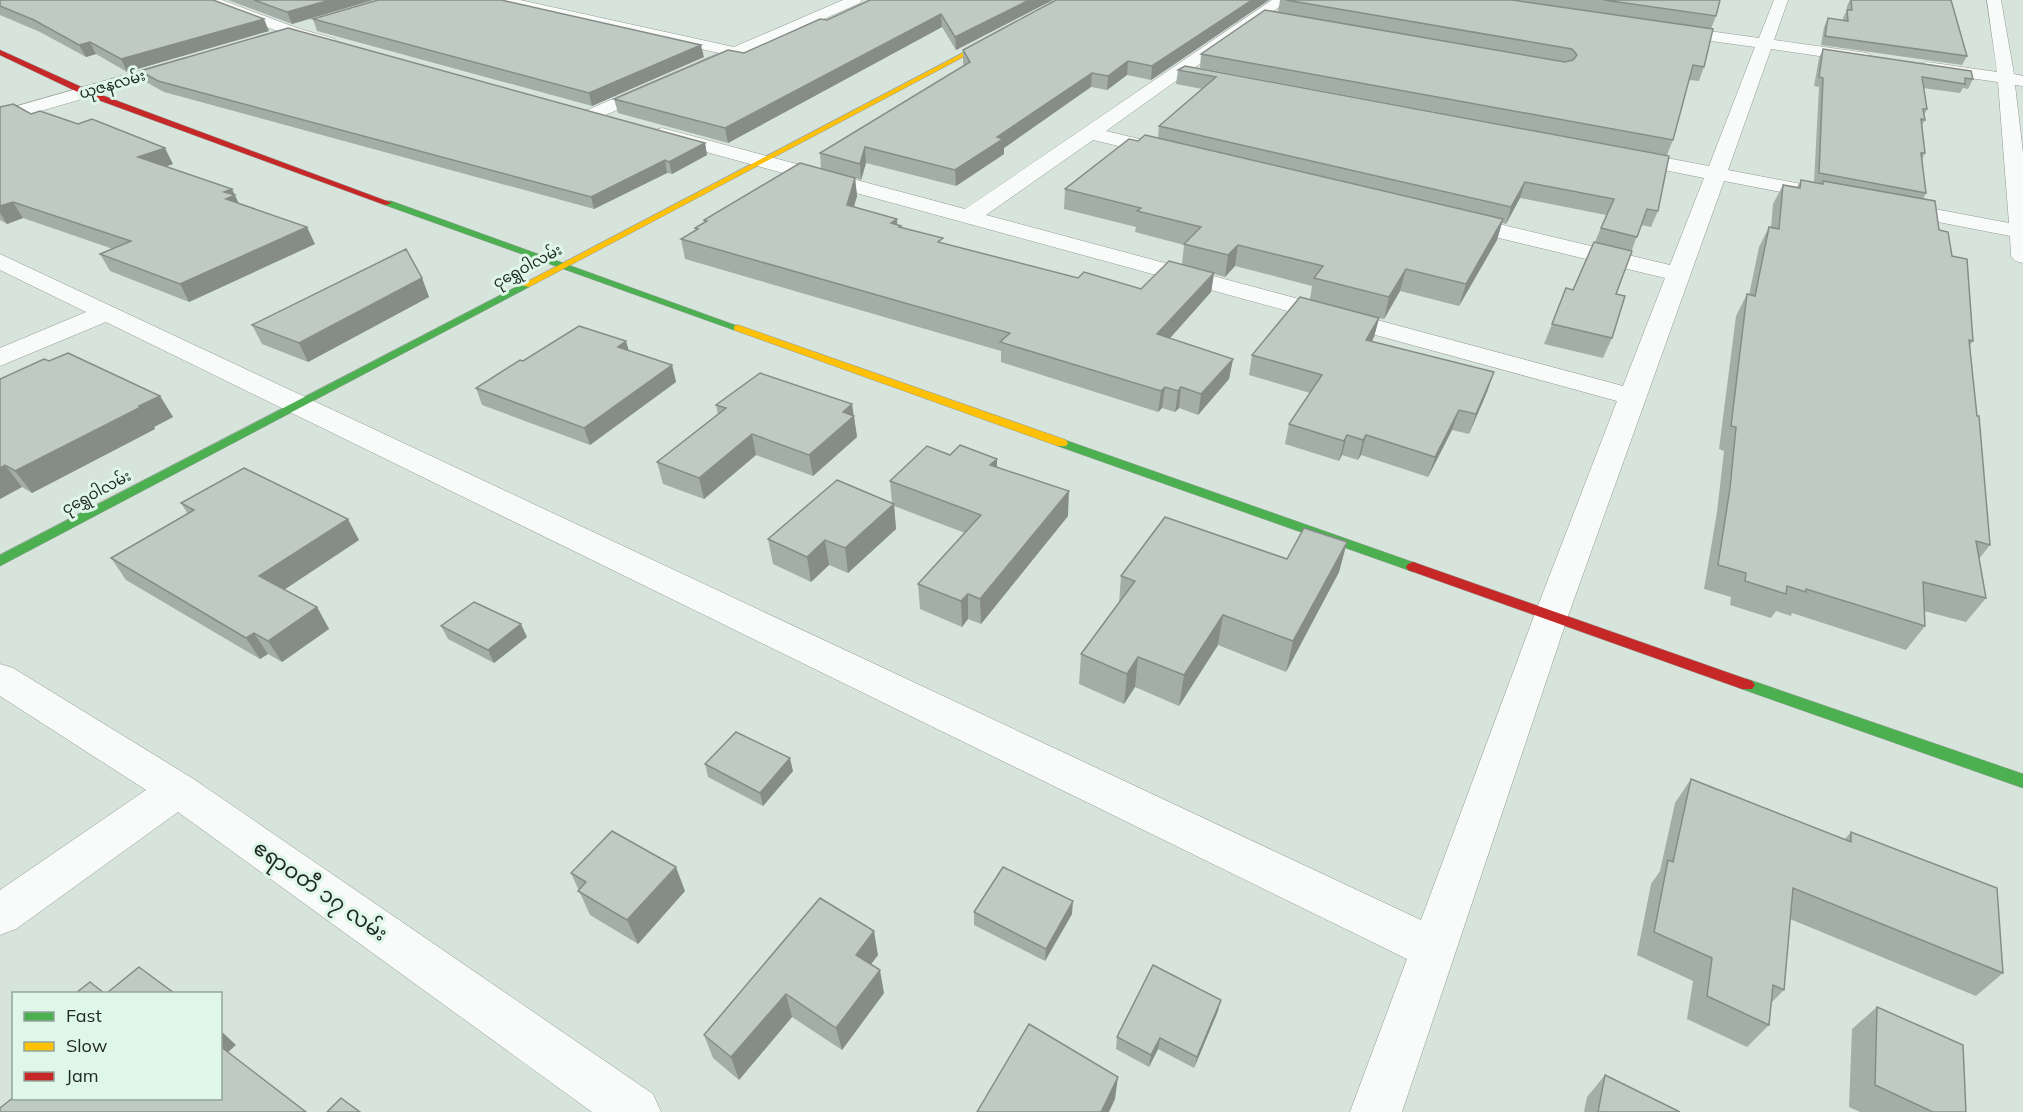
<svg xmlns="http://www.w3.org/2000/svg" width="2023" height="1112" viewBox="0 0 2023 1112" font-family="Mulish,'Noto Sans Myanmar',sans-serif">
<rect width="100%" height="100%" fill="#d7e4dc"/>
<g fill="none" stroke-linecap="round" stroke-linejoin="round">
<!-- street casing -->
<g stroke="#919a94" stroke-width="1">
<g id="street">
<path d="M201,0H222L297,28L335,39L337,42L329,47L285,34L203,3Z"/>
<path d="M493,0H520L734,47L843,0H862L860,3L592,121L585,119L583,115L585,111L719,53L500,4Z"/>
<path d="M1272,0H1289L1106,131L1177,148L1180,152L1177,156L1170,158L1093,140L986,215L1623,386L1665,278L1449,226L1446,221L1449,216L1457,214L1670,265L1704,178L1624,162L1617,160L1614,156L1617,152L1624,150L1709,166L1755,47L1666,35L1658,30L1660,27L1666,25L1759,38L1774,0H1788L1774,40L1867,53L1875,58L1867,63L1771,49L1728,170L1827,189L1834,191L1838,195L1834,199L1827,201L1724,181L1568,616L1402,1112H1350L1407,959L106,322L0,366V348L86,312L0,270V254L1421,920L1534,616L1617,401L655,138L652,134L655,130L662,128L965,209Z"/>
<path d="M1987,0H2001L2014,74L2023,76V86L2015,85L2023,153V263L2015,261L2011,256L2010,236L1892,213L1884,212L1881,207L1884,202L1892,201L2009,223L1998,82L1927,72L1921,71L1919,67L1921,63L1927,62L1997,72Z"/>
<path d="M185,58L193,63L191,67L0,123V111Z"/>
<path d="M0,664L13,668L192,778L653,1094L661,1112H592L178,812L16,929L0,935V890L146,790L0,696Z"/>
</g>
</g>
<!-- fast casing -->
<g stroke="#919a94" stroke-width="1">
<g id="fast">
<path d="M385,201H391L743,328L742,330H734L385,205Z"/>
<path d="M526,282L529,283V287L0,566V555Z"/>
<path d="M1062,439L1418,564L1420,567L1413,572L1408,570L1058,446L1056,443L1058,440Z"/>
<path d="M1747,679L2023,774V788L1742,689L1739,685L1742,681Z"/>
</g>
</g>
<!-- slow casing -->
<g stroke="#919a94" stroke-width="1">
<g id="slow">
<path d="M980,44L982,47L529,287L521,285Z"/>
<path d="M738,325L1066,440L1068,443L1066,446H1058L734,330V326Z"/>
</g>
</g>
<!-- jam casing -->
<g stroke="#919a94" stroke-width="1">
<g id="jam">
<path d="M1064,0H1072L982,47L977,46Z"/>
<path d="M0,50L88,90L392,203L385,205L82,94L0,55Z"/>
<path d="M1413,562L1752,681L1755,685L1752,689H1742L1408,570L1406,567L1408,564Z"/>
</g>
</g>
<!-- street -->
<use href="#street" fill="#f9fbfa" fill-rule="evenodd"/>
<!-- fast -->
<use href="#fast" fill="#4caf50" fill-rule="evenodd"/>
<!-- slow -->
<use href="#slow" fill="#ffc107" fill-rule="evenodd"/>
<!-- jam -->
<use href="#jam" fill="#c62828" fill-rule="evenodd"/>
</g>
<!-- wall -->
<g fill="#a4aea8">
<path d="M0,0L269,31L127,72L96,54L86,57L40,32L0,15Z"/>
<path d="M228,0H373L292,24Z"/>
<path d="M1053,0L956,50L942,27L728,143L618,113L614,99L744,53L827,20Z"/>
<path d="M1269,0L1151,80L1127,75L1107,90L1091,87L1004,148V154L956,186L866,163L861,180L855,178L857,196L854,206L897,225L901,228L943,244L1078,278L1141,289L1182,264L1184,245L1135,232L1136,227L1064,209L1065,189L1138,141L1158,138L1159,126L1202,89L1176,84L1178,70L1505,125L1200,68L1201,54L1278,12L1280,0H1720L1716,16L1711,29L1704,67L1699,81L1689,80L1673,140L1667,155L1658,211L1651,227L1641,225L1616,294L1612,338L1603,358L1544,344L1552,324L1573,290L1595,242L1606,215L1520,198L1506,224L1502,223L1497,240L1459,306L1400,291L1384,319L1379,318L1374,337L1372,341L1494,372L1487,392L1469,434L1452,430L1428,477L1361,455L1358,460L1342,455L1339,461L1285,444L1289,424L1310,393L1249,375L1252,355L1310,299L1312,286L1235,266L1225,277L1214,274L1211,292L1170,338L1233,359L1229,379L1198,415L1179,408L1175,412L1162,408L1158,412L1001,362V351L685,259L681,239L696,230L695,228L704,223V220L821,169L820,153L964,66L963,63V50Z"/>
<path d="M1850,0H1951L1967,56L1962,65L1821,45L1824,27L1828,18L1844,21L1843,18L1847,10V6Z"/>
<path d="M313,19L704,57L592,106L317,31Z"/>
<path d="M1823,49L1973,79L1968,89L1963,88L1960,93L1923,88L1927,109L1924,115L1925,120L1922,125L1925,153L1922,160L1926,193L1923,199L1952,256L1973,341L1969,347L1990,545L1979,559L1986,598L1966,622L1924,611L1925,626L1906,650L1792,613L1791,616L1776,611L1771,618L1730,605L1731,597L1704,589L1717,512L1724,451L1719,449L1736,316L1747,294L1749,295L1759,247L1769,227H1771L1773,204L1783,185L1797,187L1801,180L1814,182L1819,87L1814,86L1819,58Z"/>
<path d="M140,71L705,143L707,155L672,174L667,173L594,209L164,92L146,82Z"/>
<path d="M0,105L1,107L31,114L173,164L166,166L315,244L189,302L110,271L100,254L113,249L23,218L7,224L0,220Z"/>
<path d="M422,278L429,297L308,362L262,344L252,325Z"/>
<path d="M629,351L672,365L676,382L590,445L482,405L476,388L523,361Z"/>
<path d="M49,361L160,396L173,417L154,427L155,429L32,493L22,487L0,499V379Z"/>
<path d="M716,405L853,416H854L857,437L813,476L756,455L704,499L663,484L657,462L718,415Z"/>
<path d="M950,455L997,459V468L1068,516L981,624L968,619L962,627L920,609L918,584L965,533L894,506L896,529L848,573L829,565L811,582L773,564L768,539L892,503L890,481Z"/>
<path d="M181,503L359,540L284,590L317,607L329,629L282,662L268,654L260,659L126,580L111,558L188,514Z"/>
<path d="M1347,542L1339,572L1286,672L1218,645L1179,706L1135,687L1124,704L1079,684L1081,654L1119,603L1121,576L1287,559Z"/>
<path d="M441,626L527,637L494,663L448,639Z"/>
<path d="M705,764L793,771L763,806L708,777Z"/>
<path d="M1691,779L1845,839L1851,832L2003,973L1976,996L1790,919L1784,990L1771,1003L1769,1025L1747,1047L1687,1019L1693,981L1637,955L1651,884L1660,871L1675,803Z"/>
<path d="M571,873L685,891L638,944L590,915Z"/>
<path d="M820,898L878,955L871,964L884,993L842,1050L792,1017L739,1080L713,1058L704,1035Z"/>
<path d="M974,912L1072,914L1045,961L974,925Z"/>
<path d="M1877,1007L1966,1112H1860L1849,1107L1852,1029Z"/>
<path d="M1218,1011L1194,1068L1158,1049L1149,1067L1116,1049L1117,1037Z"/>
<path d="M1605,1075L1680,1112H1584L1587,1097Z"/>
</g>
<!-- shaded-wall -->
<g fill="#868d88">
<path d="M330,0H373L292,24L287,12Z"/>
<path d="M1029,0H1053L956,50L955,37Z"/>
<path d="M1252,0H1269L1151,80L1152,66Z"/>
<path d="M941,14L942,27L728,143L725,128Z"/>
<path d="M264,19L269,31L127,72L121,59Z"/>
<path d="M90,42L96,54L86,57L79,45Z"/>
<path d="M701,45L704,57L592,106L589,93Z"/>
<path d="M1128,61L1127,75L1107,90L1108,76Z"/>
<path d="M1092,73L1091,87L1004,148V154L956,186L955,170L997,137Z"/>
<path d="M705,143L707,155L672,174L669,162Z"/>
<path d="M865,147L866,163L861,180L860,164Z"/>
<path d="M165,148L173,164L147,173L138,157Z"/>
<path d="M665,160L667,173L594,209L591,197Z"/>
<path d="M855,178L857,196L849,223L847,205Z"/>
<path d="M1525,182L1520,198L1506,224L1511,207Z"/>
<path d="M232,189L243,212L226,199L224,192Z"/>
<path d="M13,202L23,218L7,224L0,213V206Z"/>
<path d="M897,219L898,238L891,223Z"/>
<path d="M1503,219L1497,240L1459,306L1466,284Z"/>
<path d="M307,227L315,244L189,302L180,284Z"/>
<path d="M1238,245L1235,266L1225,277L1228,255Z"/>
<path d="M1406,269L1400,291L1384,319L1389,297Z"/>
<path d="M1214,273L1211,292L1155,355L1157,334Z"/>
<path d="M422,278L429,297L308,362L299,343Z"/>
<path d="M1379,318L1374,337L1361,359L1366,340Z"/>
<path d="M626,341L631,358L618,347Z"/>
<path d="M1233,359L1229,379L1198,415L1201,394Z"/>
<path d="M672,365L676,382L590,445L584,428Z"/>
<path d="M1494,372L1487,392L1469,434L1476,414Z"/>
<path d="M1165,387L1162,408L1158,412L1161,391Z"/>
<path d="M1181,387L1179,408L1175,412L1178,391Z"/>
<path d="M160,396L173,417L154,427L155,429L32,493L15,471Z"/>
<path d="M852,404L857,437L813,476L809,455L843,412Z"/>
<path d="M1459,410L1452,430L1428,477L1435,457Z"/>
<path d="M752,434L756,455L704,499L699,478Z"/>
<path d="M1347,435L1342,455L1339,461L1344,441Z"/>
<path d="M1366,435L1361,455L1358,460L1363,440Z"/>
<path d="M997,459V483L990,465Z"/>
<path d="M5,465L22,487L0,499V468Z"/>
<path d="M1069,491L1068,516L981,624L980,599Z"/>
<path d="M894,504L896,529L848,573L845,548Z"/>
<path d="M348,519L359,540L273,597L259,576Z"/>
<path d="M825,540L829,565L811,582L807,557Z"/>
<path d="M1347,542L1339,572L1286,672L1293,641Z"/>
<path d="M968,594V619L962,627L961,601Z"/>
<path d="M317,607L329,629L282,662L268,641Z"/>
<path d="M1223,615L1218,645L1179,706L1184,675Z"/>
<path d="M521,624L527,637L494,663L488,650Z"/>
<path d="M254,633L268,654L260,659L246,638Z"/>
<path d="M1138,657L1135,687L1124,704L1127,674Z"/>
<path d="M790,758L793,771L763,806L760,793Z"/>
<path d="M676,867L685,891L638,944L627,920Z"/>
<path d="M1073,901L1072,914L1045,961L1046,949Z"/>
<path d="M874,931L878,955L860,979L856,955Z"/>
<path d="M880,970L884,993L842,1050L836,1028Z"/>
<path d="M786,994L792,1017L739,1080L731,1057Z"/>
<path d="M1221,1000L1218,1011L1194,1068L1197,1057Z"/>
<path d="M220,1030L236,1045L226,1054L220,1049Z"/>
<path d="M1160,1038L1158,1049L1149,1067L1151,1055Z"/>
<path d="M1118,1077L1115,1099L1109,1112H1101Z"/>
</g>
<!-- building -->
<g fill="#bfcac3" stroke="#868d88" stroke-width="1.5">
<path d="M0,0H213L264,19L121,59L90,42L79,45L34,20L0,6Z"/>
<path d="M254,0H330L287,12Z"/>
<path d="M378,0H501L701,45L589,93L313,19Z"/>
<path d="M870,0H1029L955,37L941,14L725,128L614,99L728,50L744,53L820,19L827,20Z"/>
<path d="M1056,0H1252L1152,66L1128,61L1108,76L1092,73L997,137L1003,139L955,170L865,147L860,164L820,153L970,62L963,50Z"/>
<path d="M1286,0H1512L1713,29L1704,67L1693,65L1673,140L1201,54L1265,10L1565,62L1573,60L1577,55L1572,49Z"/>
<path d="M1604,0H1720L1716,16Z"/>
<path d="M1851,0H1951L1967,56L1825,36L1828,18L1848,21L1847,10H1852Z"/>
<path d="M288,28L705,143L669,162L665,160L591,197L158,81L140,71Z"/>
<path d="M1823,49L1971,71L1973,79L1965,78V84L1922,77L1927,109H1923L1925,120L1921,119L1925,153H1921L1926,193L1819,173L1823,78L1819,77Z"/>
<path d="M1185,66L1669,156L1658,211L1647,209L1637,237L1601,228L1614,199L1525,182L1511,207L1159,126L1216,77L1178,70Z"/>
<path d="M13,104L31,114L40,111L78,124L92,119L165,148L138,157L232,189L224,192L235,195L226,199L307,227L180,284L100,254L131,241L13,202L0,206V107Z"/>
<path d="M1145,135L1503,219L1466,284L1406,269L1389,297L1314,278L1323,266L1238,245L1228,255L1184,244L1201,227L1137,211L1141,208L1065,189L1129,139L1138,141Z"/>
<path d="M800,163L855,178L847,205L897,219L891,223L901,226L899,227L943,238L938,242L1078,278L1084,272L1141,289L1169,261L1214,273L1157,334L1233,359L1201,394L1181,387L1178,391L1165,387L1161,391L1000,342L1010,333L681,239L698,229L695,228L707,221L704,220Z"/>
<path d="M1801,180L1823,184V181L1935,201L1939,230L1948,232L1952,256L1967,259L1973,341L1969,340L1977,416H1979L1990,545L1976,541L1986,598L1923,582L1925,626L1806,589V592L1787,586L1786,594L1745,581L1746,573L1718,565L1730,488L1736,427L1731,426L1747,294L1755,296L1769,227L1779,229L1783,185L1800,188Z"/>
<path d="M1594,242L1632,251L1616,294L1625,296L1612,338L1552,324L1566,288L1573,290Z"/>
<path d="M406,249L422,278L299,343L252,325Z"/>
<path d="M1300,297L1379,318L1366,340L1494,372L1476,414L1459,410L1435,457L1366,435L1363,440L1347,435L1344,441L1289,424L1322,375L1252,355Z"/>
<path d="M579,326L626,341L618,347L672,365L584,428L476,388L520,360L523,361Z"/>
<path d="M68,353L160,396L139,406L141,407L15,471L5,465L0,468V379L44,359L49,361Z"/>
<path d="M760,373L852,404L843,412L854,416L809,455L752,434L699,478L657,462L726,408L716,405Z"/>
<path d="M960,445L997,459L990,465L1069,491L980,599L968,594L961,601L918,584L981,515L890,481L927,446L950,455Z"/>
<path d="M244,468L348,519L259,576L317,607L268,641L254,633L246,638L111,558L194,510L181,503Z"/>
<path d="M837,480L894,504L845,548L825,540L807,557L768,539Z"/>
<path d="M1165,517L1287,559L1304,528L1347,542L1293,641L1223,615L1184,675L1138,657L1127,674L1081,654L1135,581L1121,576Z"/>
<path d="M474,602L521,624L488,650L441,626Z"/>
<path d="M736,732L790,758L760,793L705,764Z"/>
<path d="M1691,779L1851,842V832L1997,888L2003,973L1793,888L1784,990L1773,985L1769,1025L1707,996L1712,958L1654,932L1668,860L1673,862Z"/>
<path d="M612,831L676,867L627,920L578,891L586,882L571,873Z"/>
<path d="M1003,867L1073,901L1046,949L974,912Z"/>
<path d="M820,898L874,931L856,955L880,970L836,1028L786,994L731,1057L704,1035Z"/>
<path d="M1153,965L1221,1000L1197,1057L1160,1038L1151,1055L1117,1037Z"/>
<path d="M139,967L174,993H107Z"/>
<path d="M90,982L104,993H76Z"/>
<path d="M1877,1007L1963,1045L1966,1112H1933L1875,1085Z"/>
<path d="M1029,1024L1118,1077L1101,1112H977Z"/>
<path d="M220,1046L306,1112H0V1108L14,1097V1098H220Z"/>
<path d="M1605,1075L1680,1112H1598Z"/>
<path d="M341,1098L360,1112H327Z"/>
</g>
<g text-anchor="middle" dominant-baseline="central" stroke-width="6" stroke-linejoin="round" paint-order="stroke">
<!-- far-street labels -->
<g font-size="15" fill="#212a25" stroke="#dff7e8">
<text transform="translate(112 84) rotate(-16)">ယုဇနလမ်း</text>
<text transform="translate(527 266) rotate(-28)">ငုရွှေဝါလမ်း</text>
<text transform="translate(96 492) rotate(-28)">ငုရွှေဝါလမ်း</text>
</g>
<!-- near-street labels -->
<g font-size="21" fill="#212a25" stroke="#dff7e8">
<text transform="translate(321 890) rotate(35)">ဧရာဝတီ ၁၇ လမ်း</text>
</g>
</g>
<!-- legend -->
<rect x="12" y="992" width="210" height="108" fill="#dff7e8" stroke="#93a59a" stroke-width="1.5"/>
<rect x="24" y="1012" width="30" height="9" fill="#4caf50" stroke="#93a59a" stroke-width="1.5"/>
<text x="66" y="1022" font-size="18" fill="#212a25">Fast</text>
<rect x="24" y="1042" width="30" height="9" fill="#ffc107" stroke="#93a59a" stroke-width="1.5"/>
<text x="66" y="1052" font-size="18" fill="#212a25">Slow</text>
<rect x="24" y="1072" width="30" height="9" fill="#c62828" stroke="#93a59a" stroke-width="1.5"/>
<text x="66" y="1082" font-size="18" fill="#212a25">Jam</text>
</svg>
